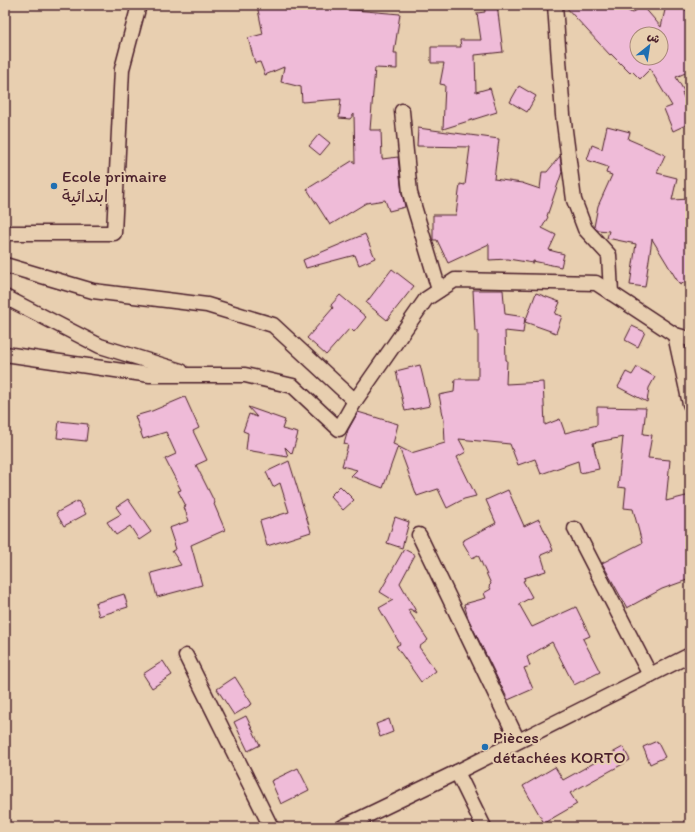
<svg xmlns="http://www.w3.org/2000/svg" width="695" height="832" viewBox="0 0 695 832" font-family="Itim,'Playpen Sans Arabic',sans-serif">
<rect width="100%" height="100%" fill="#e8cfb0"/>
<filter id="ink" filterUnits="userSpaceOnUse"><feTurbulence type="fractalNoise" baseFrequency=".025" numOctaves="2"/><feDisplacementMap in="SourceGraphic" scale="8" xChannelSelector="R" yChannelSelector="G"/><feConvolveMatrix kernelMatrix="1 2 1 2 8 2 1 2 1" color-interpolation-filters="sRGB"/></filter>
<g filter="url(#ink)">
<!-- building -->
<g fill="#efbbd8" stroke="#4a1f2b" fill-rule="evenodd">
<path d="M257,5H292L317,10V5H332L331,8L400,14L394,53H397V69L375,68L370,130H381L382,159L398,157L402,194L405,207L389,211L385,200L366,203L330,225L307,189L352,161L355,163L354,114L350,119L339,118L341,99L302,102L301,87L281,82L284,67L265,75L260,62L255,63L248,38L263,34Z"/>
<path d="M484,5H497L503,52L475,55L476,92L490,88L497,112L443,129L445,85L440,84L444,63H431V47H461L460,40H481L477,13L485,12Z"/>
<path d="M564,5H617L632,13L643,6L661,27L666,6L690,11V71L676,77L684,91L682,93L690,111V123L673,131L664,109L672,106L650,69L640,79L632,71L630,73L611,54L610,55ZM637,34H661V58H637Z"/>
<path d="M519,86L536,96L527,112L510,102Z"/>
<path d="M607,126L630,132L628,139L665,155L657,173L677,178L672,200L690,199V279L680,285L652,239L645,287L630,285L636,244L607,238L609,231L597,230L594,227L598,206L612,175L606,173L608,167L587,160L592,145L602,149Z"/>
<path d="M418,128L499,139L494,179L522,183L540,189L542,172H547L560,156L562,172L547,216L548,217L542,228L556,235L549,250L564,254L561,267L533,261V263L508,259L489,260V244L448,263L437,240H433V215H456L460,184L465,185L470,147L417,146Z"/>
<path d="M319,134L330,143L320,155L309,146Z"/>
<path d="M365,234L375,258L359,265L355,255L306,268L303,260Z"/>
<path d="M392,269L414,286L387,320L366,303Z"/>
<path d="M473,290H503L505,314L525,317L523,333L505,331L506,360H507L506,384L543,382L545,425L560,419L565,433L597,425V407L646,408L643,434L652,435L648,458L670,460L666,501L690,495V579L662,589L627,608L602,563L642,543L633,509L624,508L626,488L618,487L623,437L593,443L599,469L580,473L578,461L541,474L535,459L518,465L510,444L459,439L466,452L457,457L476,496L464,499L447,508L438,489L417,496L399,447L411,453L445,443L444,420L439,395L454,392L455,379H478V331H475Z"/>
<path d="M536,293L560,302L555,314L562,316L556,333L525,322Z"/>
<path d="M340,295L366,317L354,332L350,328L326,355L307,338L333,308L331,305Z"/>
<path d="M632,326L645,332L638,347L625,340Z"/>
<path d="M420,365L430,406L405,411L396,371Z"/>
<path d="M637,367L655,377L649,388L647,402L618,387L626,372L632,375Z"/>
<path d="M185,397L199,428L193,431L207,460L196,465L215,503L214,504L225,530L191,545L202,585L157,597L151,573L181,565L172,551L176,549L169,528L189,521L184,507L186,506L178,491L181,490L165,459L176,454L166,432L143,439L135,416L152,411Z"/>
<path d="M248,407L285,420L282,429L298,433L292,454L285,447L288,457L246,450L248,433L243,431L249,414L257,417Z"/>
<path d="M358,412L398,424L393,444L398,446L383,488L351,476L357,470L342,466L348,445L344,444L348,430Z"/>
<path d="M59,421L88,424L86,441L57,438Z"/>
<path d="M289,461L311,532L267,546L260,521L289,512L280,483L273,487L266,472Z"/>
<path d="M340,486L354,500L343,510L330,496Z"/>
<path d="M508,490L524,526L539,519L553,550L541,555L546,571L524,578L525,580L523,581L532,597L519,604L532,627L576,607L590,636L583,639L600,672L574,685L552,642L527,657L530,666L524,668L533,689L508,700L468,618L464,604L486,598L484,593L491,589L489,586L491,584L478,555L472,558L462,541L496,523L486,500Z"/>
<path d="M128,499L151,532L139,540L130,526L116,535L107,522L121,514L116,507Z"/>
<path d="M78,501L86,514L64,526L56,513Z"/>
<path d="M395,517L409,522L402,548L387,543Z"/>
<path d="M404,549L415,555L400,583L417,613L410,609L408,610L428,640L419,647L436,671L421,682L396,646L400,644L379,608L393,600L380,592Z"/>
<path d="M124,594L128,607L99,616L95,603Z"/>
<path d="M163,661L172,675L152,688L143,674Z"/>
<path d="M235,677L252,704L234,715L217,689Z"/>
<path d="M246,716L260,745L248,751L234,722Z"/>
<path d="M389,719L393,732L380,737L376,724Z"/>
<path d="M657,741L665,757L650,764L643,747Z"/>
<path d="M623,747L630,760L570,793L577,804L544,823L523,786L555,767L563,780Z"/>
<path d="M298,768L309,790L281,804L271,781Z"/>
</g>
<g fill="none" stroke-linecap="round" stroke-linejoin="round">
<!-- street casing -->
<g stroke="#4a1f2b" stroke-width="17">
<g id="street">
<path d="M555,5L563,115L574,200L585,229L609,255L611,293"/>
<path d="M402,111L410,193L439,290"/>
<path d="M5,233H114L122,69L139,5"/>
<path d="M5,265L93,291L207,305L273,325L355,401"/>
<path d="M5,297L100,346L181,371"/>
<path d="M675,335L690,404"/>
<path d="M5,354L150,375H245L293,386L339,429L355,401L426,299L455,280L596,283L675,335L690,339"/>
<path d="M575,529L650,675"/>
<path d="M419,535L518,741"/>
<path d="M186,656L271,827"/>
<path d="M457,772L484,827"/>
<path d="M343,827L457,772L690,655"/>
</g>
</g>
<!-- street -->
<use href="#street" stroke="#e8cfb0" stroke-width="14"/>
</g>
</g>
<!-- markers -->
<g fill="#1f6fb2" stroke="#e8cfb0" stroke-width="1.5">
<circle cx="54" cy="186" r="4"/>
<circle cx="485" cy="747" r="4"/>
</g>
<g text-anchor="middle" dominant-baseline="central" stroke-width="4" stroke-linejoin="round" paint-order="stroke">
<!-- poi labels -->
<g font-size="17" fill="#4a1f2b" stroke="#e8cfb0" text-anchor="start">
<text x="62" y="176">Ecole primaire<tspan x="62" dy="20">ابتدائية</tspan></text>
<text x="493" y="737">Pièces<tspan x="493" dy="20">détachées KORTO</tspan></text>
</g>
</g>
<!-- margin -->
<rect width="695" height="832" fill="none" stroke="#e8cfb0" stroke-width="20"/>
<rect x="10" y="10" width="675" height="812" fill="none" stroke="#4a1f2b" stroke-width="1.5" filter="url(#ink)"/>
<!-- north arrow -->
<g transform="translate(649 46) rotate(30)"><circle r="19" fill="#e8cfb0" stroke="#a9897b"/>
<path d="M0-3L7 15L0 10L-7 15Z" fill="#1f6fb2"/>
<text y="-6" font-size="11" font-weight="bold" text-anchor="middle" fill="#4a1f2b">ش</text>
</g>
</svg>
